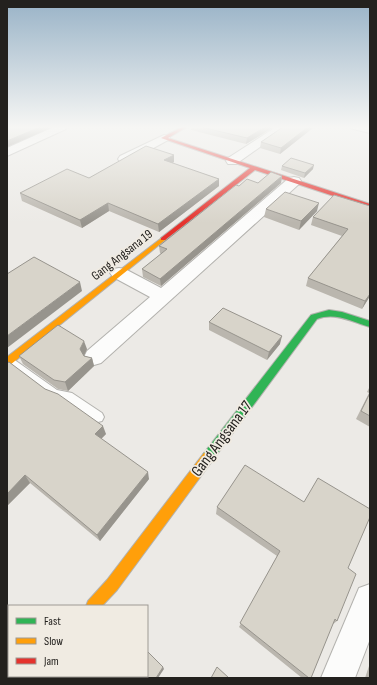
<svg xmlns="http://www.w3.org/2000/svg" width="377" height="685" viewBox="0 0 377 685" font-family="'Sofia Sans Condensed',sans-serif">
<rect width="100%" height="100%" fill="#eceae6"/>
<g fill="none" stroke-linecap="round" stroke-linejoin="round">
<!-- lane casing -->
<g stroke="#b3b2ae" stroke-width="2">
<path id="lane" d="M9,356L57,390L72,393L102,413L104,417L102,421L98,422L94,421L66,401H60L49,396L7,364V357Z"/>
</g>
<!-- street casing -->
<g stroke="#b3b2ae" stroke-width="2">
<g id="street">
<path d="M54,127H67L66,129L7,156V148Z"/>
<path d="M276,127H288L236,164H228L226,161L228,158Z"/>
<path d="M352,127H370V133L353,129Z"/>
<path d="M164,135L168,136L170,138L168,140L128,162H120L118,159L120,156Z"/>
<path d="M294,177L299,178L301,181L299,184L101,363L94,365L87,363L84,357L87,351L150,297L113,277L110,273L113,269L119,268L125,269L161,288L289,178Z"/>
<path d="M370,584V639L355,678H321L359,588Z"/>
<path d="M7,622L9,623V657H7Z"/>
</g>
</g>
<!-- fast casing -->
<g stroke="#b3b2ae" stroke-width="2">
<path id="fast" d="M329,310L342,312L370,321V327C352,322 336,312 317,319L212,461L208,462L204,461L202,457L204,453L311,315Z"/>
</g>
<!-- slow casing -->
<g stroke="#b3b2ae" stroke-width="2">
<g id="slow">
<path d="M163,237L167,239L165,240L10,365L7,366V357Z"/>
<path d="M208,452L212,453L214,457L212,461L117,590L102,606H86L88,601L107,580L204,453Z"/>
</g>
</g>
<!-- jam casing -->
<g stroke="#b3b2ae" stroke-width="2">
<path id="jam" d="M182,127H187L168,138L370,204V208L255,170L165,240H161V238L250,168L161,138Z"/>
</g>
<!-- lane -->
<use href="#lane" fill="#fcfcfb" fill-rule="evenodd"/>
<!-- street -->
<use href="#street" fill="#fcfcfb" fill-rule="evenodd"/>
<!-- fast -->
<use href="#fast" fill="#30b455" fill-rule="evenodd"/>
<!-- slow -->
<use href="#slow" fill="#ff9f0a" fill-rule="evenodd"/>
<!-- jam -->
<use href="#jam" fill="#e5322d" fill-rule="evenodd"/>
</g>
<!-- wall -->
<g fill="#bab6ae">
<path d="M191,127H274L246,144L191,130Z"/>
<path d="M283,127H314L280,154L260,148L261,142Z"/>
<path d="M174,155V162L172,163L219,186L159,232L109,211L82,228L22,201L20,193L89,178Z"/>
<path d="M282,166L313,169L304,178L281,170Z"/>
<path d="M282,176L281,183L161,286L143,277L142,269L161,254L160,253L159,246L239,186L258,183Z"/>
<path d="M370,206V296L362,309L306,286L308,278L342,236L311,225L313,217Z"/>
<path d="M266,209L317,211L299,230L264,217Z"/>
<path d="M209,322L280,344L267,360L209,330Z"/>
<path d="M87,349L84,355V356L92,358L94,366L68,391L58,389L23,364L19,356Z"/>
<path d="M7,363L45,389L106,434L101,439L149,479L100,541L30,483L7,506Z"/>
<path d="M370,386V427L356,419L369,393L367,392Z"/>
<path d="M217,507L348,568L337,621L332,625L311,678H302L239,627L277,556L216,514Z"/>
<path d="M370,663V678H365Z"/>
</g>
<!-- shaded-wall -->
<g fill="#97948d">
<path d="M40,127H53L7,147V141Z"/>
<path d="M265,127H274L246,144L247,138Z"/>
<path d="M308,127H314L280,154L281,148Z"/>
<path d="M174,155V162L165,167L164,160Z"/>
<path d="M314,165L313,169L304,178L305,173Z"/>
<path d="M282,176L281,183L161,286L160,279Z"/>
<path d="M219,179V186L159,232L158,224Z"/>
<path d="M108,203L109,211L82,228L80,220Z"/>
<path d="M319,203L317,211L299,230L301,221Z"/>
<path d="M80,282L82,291L7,348V336Z"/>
<path d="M370,294V296L362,309L365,301Z"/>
<path d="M282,336L280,344L267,360L269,352Z"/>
<path d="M84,341L87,349L83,358L80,349Z"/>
<path d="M92,358L94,366L68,391L65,382Z"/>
<path d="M103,426L106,434L98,442L95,434Z"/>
<path d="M148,472L149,479L100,541L97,535Z"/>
<path d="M25,475L30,483L7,506V494Z"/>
<path d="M163,667L164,669L158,678H156Z"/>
<path d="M7,669L9,671V676H14L15,678H10L7,674Z"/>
</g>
<!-- building -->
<g fill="#d8d4ca" stroke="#97948d">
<path d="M7,127H40L7,141Z"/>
<path d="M201,127H265L247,138Z"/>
<path d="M283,127H308L281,148L261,142Z"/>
<path d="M146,146L174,155L164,160L219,179L158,224L108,203L80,220L20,193L67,169L89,178Z"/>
<path d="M291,158L314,165L305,173L282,166Z"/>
<path d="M271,172L282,176L160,279L142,269L167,249L159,246L236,185L239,186L247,179L258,183Z"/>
<path d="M285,192L319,203L301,221L266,209Z"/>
<path d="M334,195L370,206V294L365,301L308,278L348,229L313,217Z"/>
<path d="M34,257L80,282L7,336V274Z"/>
<path d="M223,308L282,336L269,352L209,322Z"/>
<path d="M58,325L84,341L80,349L84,356L92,358L65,382L54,380L19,356Z"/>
<path d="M9,362L45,389L58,394L103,426L95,434L148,472L97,535L25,475L7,494V363Z"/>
<path d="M370,393V416L361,411Z"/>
<path d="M245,465L304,502L318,478L370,509V517L348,568L356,574L337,621L335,619L311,678H309L240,623L280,551L217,507Z"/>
<path d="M147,651L163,667L156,678H73L75,676H147Z"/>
<path d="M217,667L229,678H211Z"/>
<path d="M7,674L10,678H7Z"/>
</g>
<!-- sky -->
<linearGradient id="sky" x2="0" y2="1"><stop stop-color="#99b3c7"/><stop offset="0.57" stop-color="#f6f6f4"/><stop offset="1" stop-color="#f6f6f4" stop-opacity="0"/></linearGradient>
<rect width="377" height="223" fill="url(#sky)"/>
<g text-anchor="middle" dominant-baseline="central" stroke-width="3.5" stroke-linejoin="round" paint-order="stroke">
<!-- street labels -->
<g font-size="13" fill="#23211e" stroke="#f0ebe2">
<text transform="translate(122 255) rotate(-38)">Gang Angsana 19</text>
</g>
<!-- near-street labels -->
<g font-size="16" fill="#23211e" stroke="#f0ebe2">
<text transform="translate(222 439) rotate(-53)">Gang Angsana 17</text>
</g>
</g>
<!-- border -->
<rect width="377" height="685" fill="none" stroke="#23211e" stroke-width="16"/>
<!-- legend -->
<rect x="8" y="605" width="140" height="72" fill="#f0ebe2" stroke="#9e9a94"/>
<rect x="16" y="618" width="20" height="6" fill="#30b455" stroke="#9e9a94"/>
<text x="44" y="625" font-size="12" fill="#23211e">Fast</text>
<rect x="16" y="638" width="20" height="6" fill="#ff9f0a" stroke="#9e9a94"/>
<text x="44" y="645" font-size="12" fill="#23211e">Slow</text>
<rect x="16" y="658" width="20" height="6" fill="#e5322d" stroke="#9e9a94"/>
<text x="44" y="665" font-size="12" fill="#23211e">Jam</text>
</svg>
